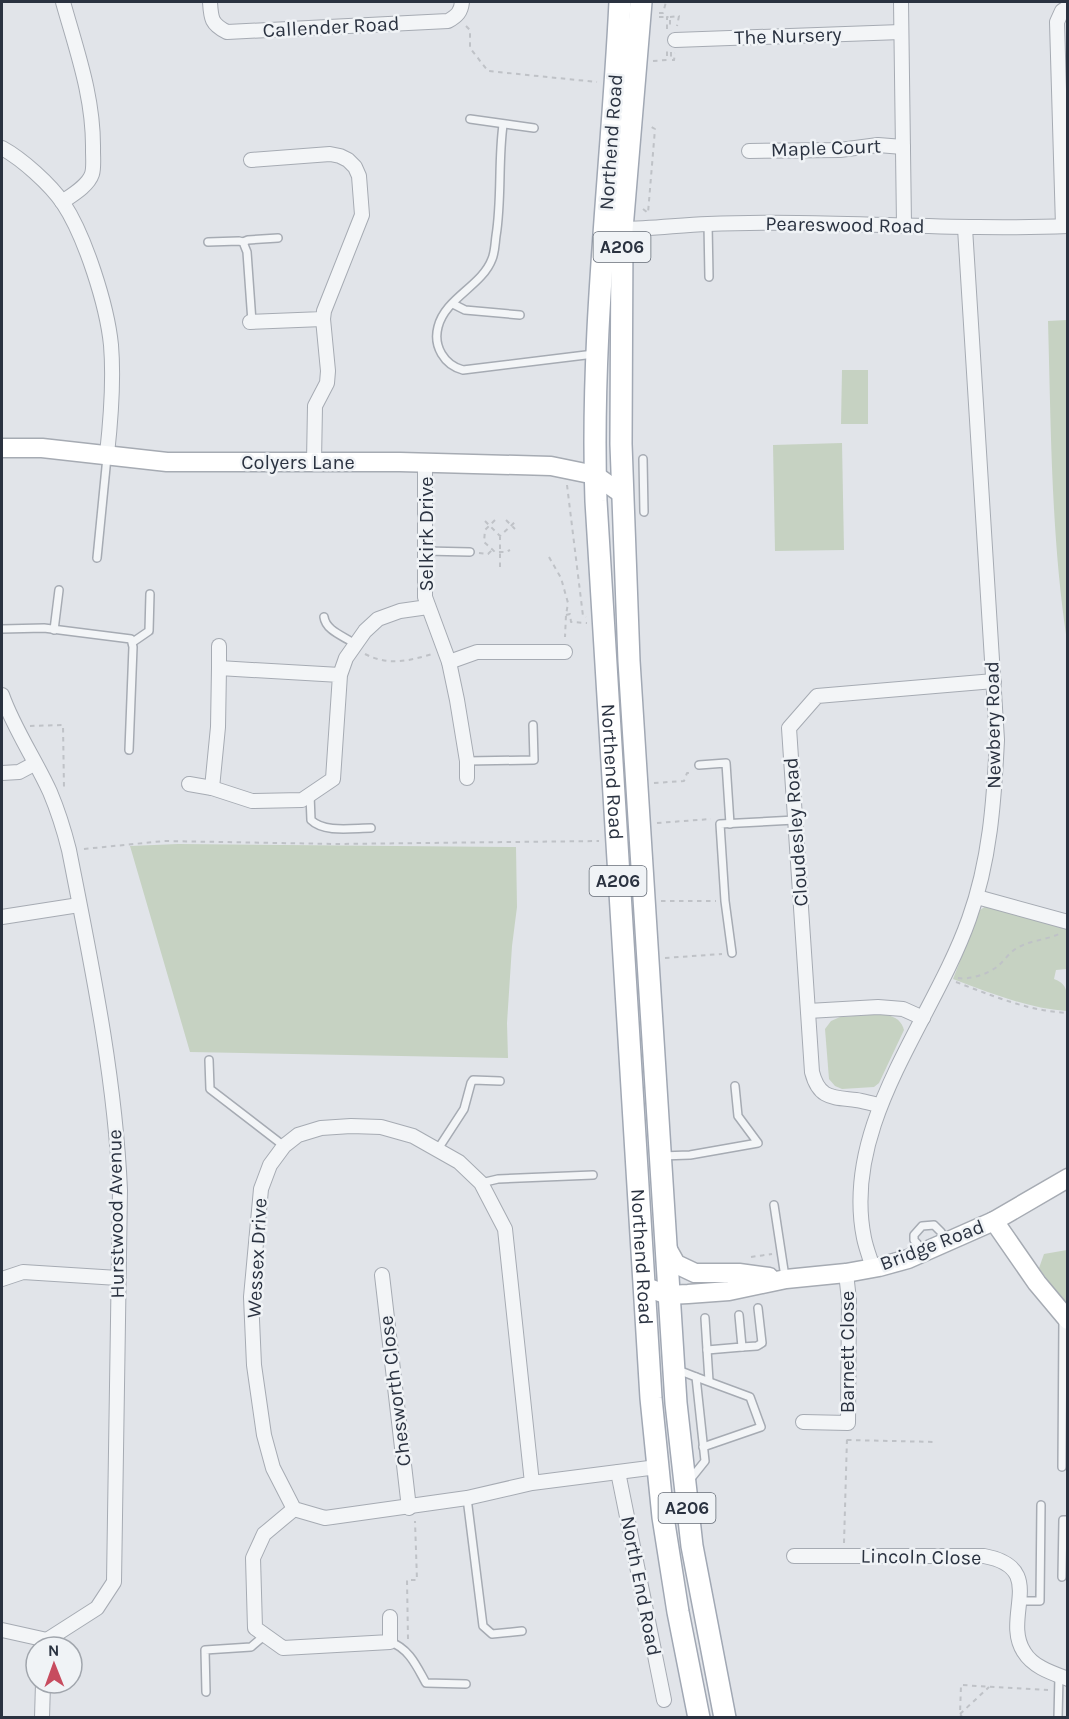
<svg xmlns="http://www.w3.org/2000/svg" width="1069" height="1719" viewBox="0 0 1069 1719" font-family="Karla,sans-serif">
<rect width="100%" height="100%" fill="#e1e4e9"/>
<!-- green -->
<g fill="#c6d2c2">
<path d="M1067,320H1068L1067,641C1051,536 1051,427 1048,321Z"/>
<path d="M842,370H868V424H841Z"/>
<path d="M842,443L844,550L775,551L773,445Z"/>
<path d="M178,844L516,847L517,907L512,946L507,1023L508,1058L190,1052L130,846Z"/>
<path d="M986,906L1067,928V969L1056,970L1054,979C1069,984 1068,996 1066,1011C1026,1008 991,993 953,979L980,910Z"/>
<path d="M883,1014C893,1016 901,1019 904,1030L879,1083L874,1087L842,1089L835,1086L829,1079L825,1029L831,1021L840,1017Z"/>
<path d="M1067,1250V1307L1039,1268L1044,1254Z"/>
</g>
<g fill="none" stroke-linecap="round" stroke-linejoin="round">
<!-- lane casing -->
<g stroke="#a6abb3" stroke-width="10">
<g id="lane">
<path d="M470,119L534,128"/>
<path d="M503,125C498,162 502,199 496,236C495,243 495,252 492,259C482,286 445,298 438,327C433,346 444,365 463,370L594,354"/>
<path d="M708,224L709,277"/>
<path d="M208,242L239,241L243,242L247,252L252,322"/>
<path d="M243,242L248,240L278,238"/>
<path d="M453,304L465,310L520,315"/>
<path d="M643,459L644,512"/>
<path d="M425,551L470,552"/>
<path d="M97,558L107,457"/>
<path d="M324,617C326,631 344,636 355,644"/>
<path d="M2,629L44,628L131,639L133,647L129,750"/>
<path d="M54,630L59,590"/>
<path d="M133,642L149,631L150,594"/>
<path d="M467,761L534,760L533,725"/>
<path d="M699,765L726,763L730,824"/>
<path d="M310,795L311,820C324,833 353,828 371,828"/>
<path d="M732,953L725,901L720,824L795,820"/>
<path d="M209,1060L210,1089L284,1146"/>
<path d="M438,1149L464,1109L471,1083L473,1080L500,1081"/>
<path d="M661,1156L690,1155L758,1143L738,1116L735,1086"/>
<path d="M481,1183L498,1179L593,1175"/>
<path d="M774,1205L785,1277"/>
<path d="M923,1250L914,1240V1235L922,1226L934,1225L941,1232L945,1240"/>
<path d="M705,1318L709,1381"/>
<path d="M742,1347L757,1346L762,1343L758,1308"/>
<path d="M707,1350L742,1347L739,1315"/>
<path d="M678,1370L696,1377L705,1461L689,1481"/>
<path d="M696,1377L750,1397L761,1427L703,1447"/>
<path d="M1062,1467L1063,1319"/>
<path d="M467,1498L483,1626L492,1634L522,1631"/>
<path d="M1062,1577L1063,1520H1068"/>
<path d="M1019,1601H1040L1041,1505"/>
<path d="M390,1642C409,1648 417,1667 426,1683L466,1684"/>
<path d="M206,1692L205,1650L251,1647L265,1635"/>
<path d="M1058,1718L1059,1676"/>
</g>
</g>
<!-- street casing -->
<g stroke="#a6abb3" stroke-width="16">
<g id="street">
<path d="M210,2C211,18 211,24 227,32L448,21C457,16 461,12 462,2"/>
<path d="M901,2L904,225"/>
<path d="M675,40L901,32"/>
<path d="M2,148C22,159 50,184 63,203C85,236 107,305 111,345C114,381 111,418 107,454"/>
<path d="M749,151L840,150L878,145L903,147"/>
<path d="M62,202C72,195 88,186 92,174C94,168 93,157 93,151C94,98 77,52 63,2"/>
<path d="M1063,226L1057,22L1062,11L1068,7"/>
<path d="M622,229C651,229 680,225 708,224C828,219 948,231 1068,226"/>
<path d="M250,322L323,319L324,311L362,215L359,176L355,167L348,160L340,156L330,154L251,160"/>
<path d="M314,461L315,406L327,383L328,371L323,319"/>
<path d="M425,463V597L449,662L457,700L467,761V778"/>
<path d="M219,646V668"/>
<path d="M449,662L477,652H565"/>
<path d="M340,675L219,668L218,727L212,788L252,801L302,800L333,779L340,675L346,658L365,631L378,619L400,611L428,607"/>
<path d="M2,695C14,729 35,759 50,792C58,811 64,830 69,850C91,962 115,1075 120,1190L114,1582L97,1608L47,1640V1647"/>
<path d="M2,773L19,772L34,764"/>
<path d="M189,784L212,788"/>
<path d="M977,897L1068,922"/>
<path d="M2,917L79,905"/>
<path d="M808,1011L878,1007L903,1009L923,1018"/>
<path d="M880,1105C872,1104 864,1101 856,1100C832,1097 819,1099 812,1072L789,728L817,696L994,681"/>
<path d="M873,1268C870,1258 866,1248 864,1238C841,1124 933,1021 969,919C990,861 994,801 997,740L965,228"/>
<path d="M382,1275L409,1508"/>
<path d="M2,1279L23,1272L118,1278"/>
<path d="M803,1422L848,1423L849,1300L846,1273"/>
<path d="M618,1472L664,1700"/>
<path d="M532,1483L505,1229L481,1183L459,1162L413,1136L381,1127L351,1126L321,1128L298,1135L284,1146L270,1165L261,1189L251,1297L254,1365L264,1435L273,1468L294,1509L325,1518L467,1498L532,1483L657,1467"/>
<path d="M294,1509L264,1534L253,1558L255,1628L283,1648L390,1642V1617"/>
<path d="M794,1556H984C1049,1568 1001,1617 1024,1652C1033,1667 1052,1673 1068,1679"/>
<path d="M2,1630L47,1640"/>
<path d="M42,1718L43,1683"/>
</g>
</g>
<!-- secondary casing -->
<g stroke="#a6abb3" stroke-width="21">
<g id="secondary">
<path d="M2,448H42L167,462H400L551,466L595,475L622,494"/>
<path d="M994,1221L1037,1283L1068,1320"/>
<path d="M666,1246L676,1264L695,1273H739L769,1277"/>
<path d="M643,1286L668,1295L688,1294L729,1291L786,1279L846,1273L879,1267L908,1259L994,1221L1068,1178"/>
</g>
</g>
<!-- primary casing -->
<g stroke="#a1a8b4" stroke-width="24">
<g id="primary">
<path id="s1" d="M620,2C612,168 590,334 596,501L651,1398L663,1517L678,1612L699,1718"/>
<path d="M641,2L622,229L621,444L629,661L676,1403L692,1546L725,1718"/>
</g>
</g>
<!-- path -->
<g stroke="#bfc2c7" stroke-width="2" stroke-dasharray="4.5 4.5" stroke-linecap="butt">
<path d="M659,13H663L666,2"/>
<path d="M659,17H667"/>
<path d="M670,17L679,16L677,26"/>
<path d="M466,26L470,30V48L488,71L597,82"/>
<path d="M667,29V17H670V29"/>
<path d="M671,52V60H674L675,53"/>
<path d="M653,61L667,60V50"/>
<path d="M643,209L648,213L655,129L648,125"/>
<path d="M567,485L583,616L586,617"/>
<path d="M495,520L485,530L484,542L495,552H506L510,550"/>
<path d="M506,520L515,529"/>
<path d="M485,521L500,536L515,522"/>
<path d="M479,553L488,554L492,550"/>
<path d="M549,557L561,578L568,603L566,615L565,637"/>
<path d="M500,567V537"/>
<path d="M566,615L570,614L571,622L587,623"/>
<path d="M365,654C388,666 409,661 432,654"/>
<path d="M30,726L63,725L64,788"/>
<path d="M654,783L684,781L687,773H693"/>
<path d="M657,823L711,819"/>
<path d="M84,849L164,841L336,844L599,841"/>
<path d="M661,901H716"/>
<path d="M665,958L722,954"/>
<path d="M958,978C970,980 988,974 998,966C1005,960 1010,951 1019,947C1032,940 1046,940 1059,934"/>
<path d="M956,982C993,996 1028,1011 1068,1013"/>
<path d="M751,1257L772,1254"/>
<path d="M847,1440L937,1442"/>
<path d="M844,1543L847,1438"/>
<path d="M408,1639L407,1580H417L415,1521"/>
<path d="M960,1714L989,1687"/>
<path d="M963,1718L960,1714L961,1685L1048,1690"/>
</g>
<!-- lane -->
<use href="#lane" stroke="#f3f5f7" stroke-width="7"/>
<!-- street -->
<use href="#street" stroke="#f3f5f7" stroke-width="14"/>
<!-- secondary -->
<use href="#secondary" stroke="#fff" stroke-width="18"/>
<!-- primary -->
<use href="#primary" stroke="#fff" stroke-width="21"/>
</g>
<g text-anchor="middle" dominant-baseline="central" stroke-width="5" stroke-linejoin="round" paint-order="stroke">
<!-- shield labels -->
<g fill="#f0f3f6" stroke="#656c77" stroke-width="1.5">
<rect x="593.5" y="232" width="57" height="30" rx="4.5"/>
<rect x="589.5" y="866" width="57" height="30" rx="4.5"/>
<rect x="658.5" y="1493" width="57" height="30" rx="4.5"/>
</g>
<g font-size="18" font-weight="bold" fill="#2a3240">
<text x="622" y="247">A206</text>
<text x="618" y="881">A206</text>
<text x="687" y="1508">A206</text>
</g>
<!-- street labels -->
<g font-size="20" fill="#2a3240" stroke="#f0f3f6">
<text transform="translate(331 27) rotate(-3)">Callender Road</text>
<text transform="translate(788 36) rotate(-2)">The Nursery</text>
<text transform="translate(611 142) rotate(-86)">Northend Road</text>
<text transform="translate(826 148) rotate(-2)">Maple Court</text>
<text transform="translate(845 225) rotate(1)">Peareswood Road</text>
<text x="298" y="462">Colyers Lane</text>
<text transform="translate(426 534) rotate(-90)">Selkirk Drive</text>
<text transform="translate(993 725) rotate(-91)">Newbery Road</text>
<text stroke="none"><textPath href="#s1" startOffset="771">Northend Road</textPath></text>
<text transform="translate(796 832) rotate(-94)">Cloudesley Road</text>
<text transform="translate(116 1214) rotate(-91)">Hurstwood Avenue</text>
<text transform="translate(932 1245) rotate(-21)">Bridge Road</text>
<text stroke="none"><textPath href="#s1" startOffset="1257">Northend Road</textPath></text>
<text transform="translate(257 1258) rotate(-87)">Wessex Drive</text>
<text transform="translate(847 1352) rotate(-90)">Barnett Close</text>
<text transform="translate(395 1391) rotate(-97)">Chesworth Close</text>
<text transform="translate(921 1557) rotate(1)">Lincoln Close</text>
<text transform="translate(641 1586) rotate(79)">North End Road</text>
</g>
</g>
<!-- border -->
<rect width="1069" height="1719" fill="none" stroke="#2a3240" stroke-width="6"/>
<!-- north arrow -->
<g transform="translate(54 1665) rotate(359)"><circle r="28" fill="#f0f3f6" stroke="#a1a6ad" stroke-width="1.5"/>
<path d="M0-4.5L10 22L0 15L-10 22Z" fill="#c74c5f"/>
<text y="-9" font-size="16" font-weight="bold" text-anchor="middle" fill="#2a3240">N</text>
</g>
</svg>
